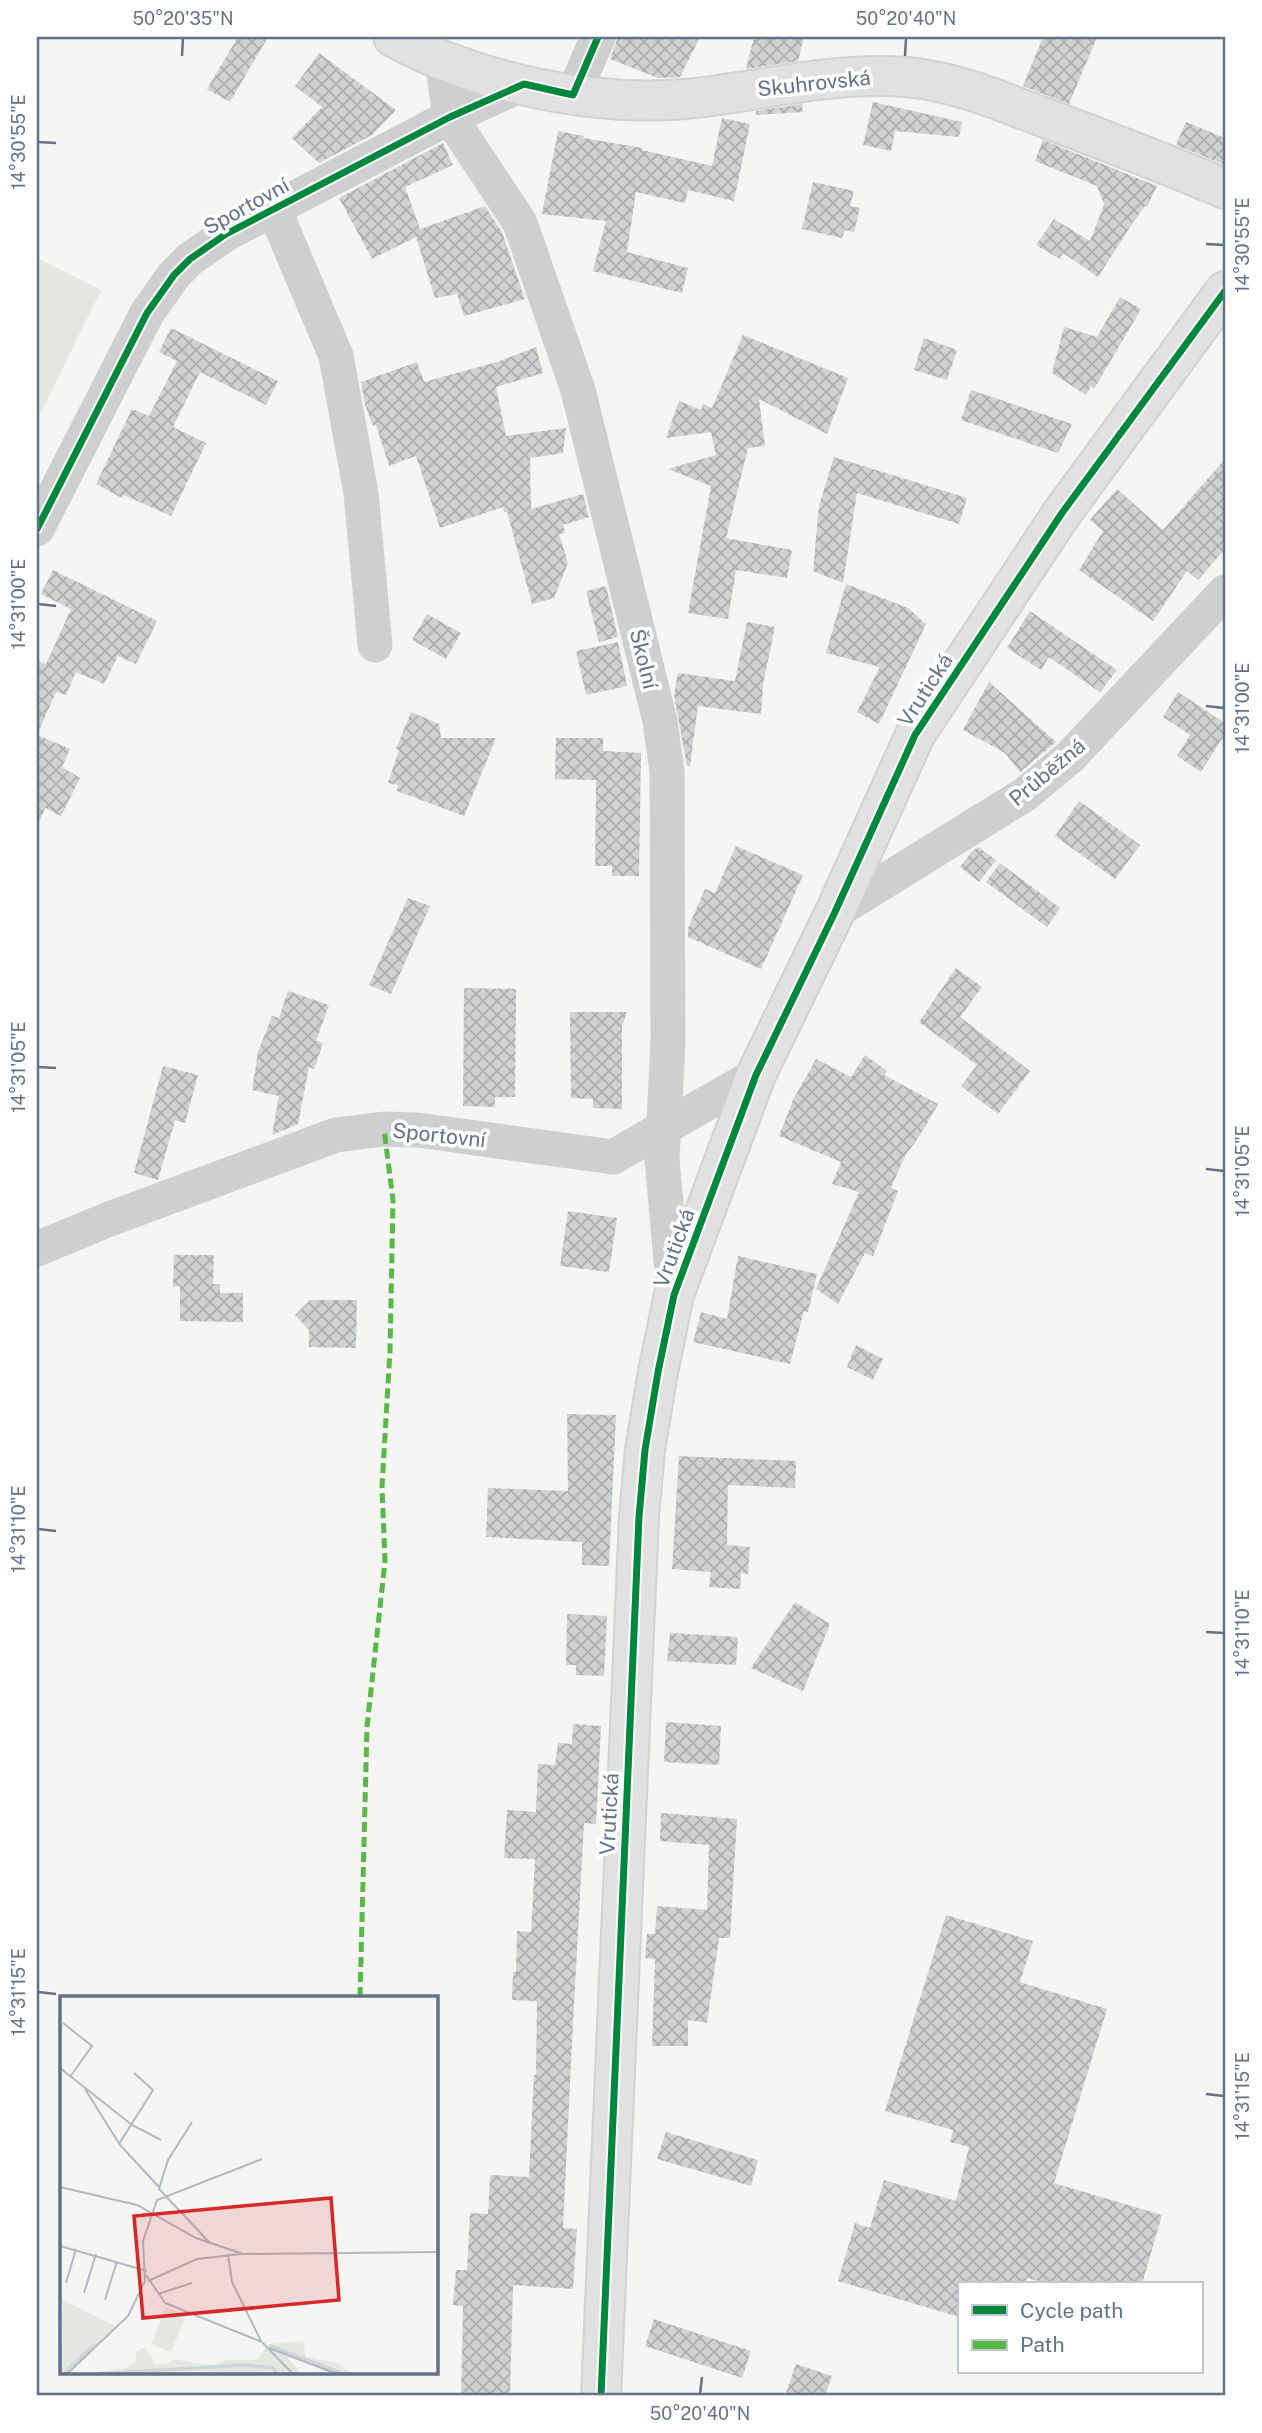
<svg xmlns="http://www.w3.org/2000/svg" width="1262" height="2433" viewBox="0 0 1262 2433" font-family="'Public Sans',sans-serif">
<defs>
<pattern id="building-cross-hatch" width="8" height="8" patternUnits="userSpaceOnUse" patternTransform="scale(1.75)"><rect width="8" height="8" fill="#d0d1d1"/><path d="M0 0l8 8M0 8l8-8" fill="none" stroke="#acaeaf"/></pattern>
</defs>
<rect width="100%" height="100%" fill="#f5f5f3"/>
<!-- green -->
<path fill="#e4e8e1" d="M37,258L101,290L37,420Z"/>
<!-- building -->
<g fill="url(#building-cross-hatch)">
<path d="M238,37H268L230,102L207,89Z"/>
<path d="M618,37H700L680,77L658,78L610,59Z"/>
<path d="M754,37H804L798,61L746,69Z"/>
<path d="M1043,37H1097L1069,104L1023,86Z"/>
<path d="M319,53L396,110L372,135L319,163L292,138L322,107L295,86Z"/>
<path d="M873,102L962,122L959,137L895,131L891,151L863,145Z"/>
<path d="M802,104L803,112L756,115V111Z"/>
<path d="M722,118L750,124L734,201L688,190L685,203L636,192L627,252L688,268L682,293L593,271L606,221L542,214L558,131L584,136L583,138L643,148L642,150L712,166Z"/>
<path d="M1186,122L1225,138V165L1176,145Z"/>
<path d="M1043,140L1157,186L1147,207L1145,206L1130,227L1098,277L1063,253L1060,259L1036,245L1054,219L1090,241L1104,205L1097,186L1035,161Z"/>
<path d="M443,143L453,165L405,187L420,229L485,206L502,232L525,299L464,316L457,294L435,298L416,237L372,259L339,198Z"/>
<path d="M813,182L854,191L850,206L860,208L854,232L845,230L842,238L802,229Z"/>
<path d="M1120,297L1141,309L1094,389L1091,386L1086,395L1052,373L1064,327L1097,337Z"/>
<path d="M171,328L278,381L266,405L200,372L173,427L206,443L171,516L124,495L122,498L96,484L132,409L149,416L177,361L159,352Z"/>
<path d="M743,335L848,378L827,434L759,399L765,446L748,448L726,538L792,550L787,578L736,570L728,619L688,613L711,486L668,469L716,455L711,432L666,438L679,401L701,410L703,404L712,408Z"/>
<path d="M924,338L957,350L947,380L914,370Z"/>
<path d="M536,347L543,373L496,387L506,436L566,428L563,453L530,458L531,509L583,494L589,517L563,525L565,533L559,534L568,563L554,598L532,604L507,512H504L503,507L440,528L416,456L389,466L376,425L373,426L365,405L361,382L417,362L424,382L497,362Z"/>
<path d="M971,390L1072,424L1058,453L961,420Z"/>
<path d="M834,457L967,498L959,524L857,493L843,583L813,571L819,506Z"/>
<path d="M1225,459V549L1198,580L1187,571L1153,621L1079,570L1103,531L1090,520L1117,489L1163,530Z"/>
<path d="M53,570L157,621L136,664L118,656L104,684L76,672L66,695L56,692L37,735L70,749L62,767L80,778L61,816L45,808L37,828V660L46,664L71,609L41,594Z"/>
<path d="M846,584L908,608L926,624L879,724L857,712L880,667L826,653Z"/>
<path d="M606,586L618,637L599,642L586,591Z"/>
<path d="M1030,611L1117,670L1100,692L1049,657L1041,670L1007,648Z"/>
<path d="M427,614L461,633L446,659L412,640Z"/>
<path d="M747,622L775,627L763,684L761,714L698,706L690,766H687L674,695L678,673L735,681Z"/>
<path d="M618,642L627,686L586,695L576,651Z"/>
<path d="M989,682L1056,742L1020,772L1005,753L963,730Z"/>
<path d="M1178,692L1225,723V734L1201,772L1177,756L1190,735L1163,717Z"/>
<path d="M411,712L439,724L441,738H496L464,816L397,791L398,785L388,783L399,750L396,749Z"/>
<path d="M556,738H603V751L641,753L639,876H612V866H595L596,780L555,779Z"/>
<path d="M1079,801L1140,845L1115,879L1055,836Z"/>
<path d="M736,846L803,875L761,969L688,937V928L705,889L715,893Z"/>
<path d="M978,847L996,860L979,882L960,867L972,851Z"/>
<path d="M1000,863L1060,908L1047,927L986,882Z"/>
<path d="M408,898L430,906L391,994L369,985Z"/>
<path d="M956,968L982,987L960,1017L1030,1071L998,1114L961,1086L977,1065L919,1022Z"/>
<path d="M464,988L516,989L515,1097H495V1107L463,1106Z"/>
<path d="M288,991L329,1005L316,1041L323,1043L314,1069L309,1067L298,1124L272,1135L279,1096L252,1090L258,1052L272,1016L279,1018Z"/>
<path d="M570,1012H627L622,1027V1109L593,1108V1099L571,1098Z"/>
<path d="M865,1055L887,1071L884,1075L938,1104L921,1134L905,1156L891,1188L898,1191L873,1256L865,1253L838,1304L816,1289L859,1192L832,1184L841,1162L779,1136L793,1100L816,1059L851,1077Z"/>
<path d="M163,1066L198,1075L185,1123L175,1120L158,1180L134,1173Z"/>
<path d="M568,1211L617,1218L609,1272L560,1266Z"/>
<path d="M174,1255H214L213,1284H220V1293H243V1322L180,1321V1286L173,1287Z"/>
<path d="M738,1256L817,1274L808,1312L804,1311L790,1364L693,1342L701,1312L727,1319Z"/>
<path d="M310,1300H357L356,1348L309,1347V1330L295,1315Z"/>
<path d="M856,1345L883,1359L873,1380L847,1367Z"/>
<path d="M567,1414L616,1415L609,1566L582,1565V1542L486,1537L488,1488L568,1491Z"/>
<path d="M679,1456L796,1461L795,1488L728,1485L727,1545L750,1547L748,1574L741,1573L740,1589L709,1587L711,1572L672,1569Z"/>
<path d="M795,1602L830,1624L803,1691L751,1668Z"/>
<path d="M567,1614L607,1616L604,1676L576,1675V1665H566Z"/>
<path d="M670,1633L738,1637L736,1665L667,1661Z"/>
<path d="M666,1722L721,1726L719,1765L664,1762Z"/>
<path d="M573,1724L601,1726L596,1824L584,1823L572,2042L563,2228L577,2229L573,2289L513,2285L510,2396H461L463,2306L453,2305L456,2270H467L470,2213L488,2214L490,2175L529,2177L534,2075H536L537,2001L512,2000L513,1972H516L517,1931L531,1932L535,1859L504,1858L507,1810L536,1812L538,1764L555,1765L558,1743L572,1744Z"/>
<path d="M661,1813L737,1819L730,1938H719L707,2023L688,2020V2046H652L655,1959L645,1958L647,1934H655L657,1906L707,1910L709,1845L660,1841Z"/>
<path d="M946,1915L1033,1941L1020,1982L1107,2009L1054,2183L1162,2215L1142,2284H1050L1027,2278L1025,2284H959V2317L838,2281L855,2223L870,2228L884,2180L956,2201L969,2147L950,2142L953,2130L885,2111Z"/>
<path d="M666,2132L758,2160L751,2186L657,2159Z"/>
<path d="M654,2319L751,2351L742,2378L645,2346Z"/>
<path d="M796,2364L832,2376L825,2396H785Z"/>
</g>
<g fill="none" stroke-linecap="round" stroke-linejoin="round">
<!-- secondary casing -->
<g stroke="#d0d2d3" stroke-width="42">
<g id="secondary">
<path d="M393,37C475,82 592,107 685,99C758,92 832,71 906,77C954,81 998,100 1043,117C1104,140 1165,163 1225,189"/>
<path d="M601,2396L639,1517L645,1450L658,1372L674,1295L756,1075L835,912L915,735L1062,513L1225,291"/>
</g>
</g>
<!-- street -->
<g stroke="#ced0d0" stroke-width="35">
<path d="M442,60L450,117L520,223L578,390L660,721L667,771L668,1042L662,1159L674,1295"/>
<path d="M573,95L598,37"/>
<path d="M274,209L336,356L361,493L375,645"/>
<path d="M37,529L147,313L174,275L190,259L226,234L450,117L524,84"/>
<path d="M835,912L1024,795L1070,757L1225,592"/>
<path d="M37,1249L107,1220L336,1135L384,1129L418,1130L613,1157L756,1075"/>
</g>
<!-- secondary -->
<use href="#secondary" stroke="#e1e1e2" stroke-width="38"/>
<!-- quiet -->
<path stroke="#58b947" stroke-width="5" stroke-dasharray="10 5" stroke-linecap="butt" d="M360,1997L367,1727L385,1561L382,1487L390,1350L393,1200L384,1129"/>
<!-- cycleway casing -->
<g stroke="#fff" stroke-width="11">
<g id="cycleway">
<path d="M37,529L147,313L174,275L190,259L226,234L450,117L524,84L573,95L598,37"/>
<path d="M601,2396L639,1517L645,1450L658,1372L674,1295L756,1075L835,912L915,735L1062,513L1225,291"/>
</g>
</g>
<!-- cycleway -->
<use href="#cycleway" stroke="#00873e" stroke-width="7"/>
</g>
<!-- ticks -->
<path fill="none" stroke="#637385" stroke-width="2.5" d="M182,56L183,38M905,56L906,38M38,142L56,143M1206,244L1224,245M38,604L56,606M1206,706L1224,708M38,1067L56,1068M1206,1169L1224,1171M38,1529L56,1531M1206,1632L1224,1633M38,1992L56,1994M1206,2094L1224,2096M700,2394L702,2377"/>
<g text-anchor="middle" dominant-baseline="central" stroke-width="7" stroke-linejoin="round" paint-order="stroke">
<!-- street labels -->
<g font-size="21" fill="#637385" stroke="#fff">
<text transform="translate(814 83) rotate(-6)">Skuhrovská</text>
<text transform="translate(246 206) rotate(-29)">Sportovní</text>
<text transform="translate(644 659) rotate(76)">Školní</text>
<text transform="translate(925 690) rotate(-57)">Vrutická</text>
<text transform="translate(1047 772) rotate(-40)">Průběžná</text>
<text transform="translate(439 1135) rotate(6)">Sportovní</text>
<text transform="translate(674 1248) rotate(-70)">Vrutická</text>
<text transform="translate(609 1814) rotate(-87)">Vrutická</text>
</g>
</g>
<!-- overview -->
<g transform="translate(60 1996)">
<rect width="378" height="378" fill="#f5f5f3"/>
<path d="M3,304L57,331L5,378H0ZM243,345L246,361L278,367L292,378H279L226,359L241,378H26L67,372L76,365V355L86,351L94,368H108L113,363L155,370L166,364H197L209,348Z" fill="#e4e8e1"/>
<path d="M106,311L126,319L111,356L91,348Z" fill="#e4e8e1"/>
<path fill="none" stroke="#ced6d9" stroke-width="3.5" d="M210,350L284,378M3,378L35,348M36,378L185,369L213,372L217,378"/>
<path fill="none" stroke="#b2b9c0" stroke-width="2" d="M3,27L32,50L10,81M0,72L72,129L101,144M25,93L60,149L99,191M132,126L108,164L99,193L150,247M59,148L93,94L74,77M0,191L77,209L136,242L183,258L378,256M0,250L87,275M168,258L172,286L201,345M86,279L105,307L202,346L233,378M88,285L137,263L181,258M6,287L16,253M24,297L36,258M98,298L132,287M45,304L57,265M209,352L277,378M7,378L68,320L85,285L83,245L97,204L202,163"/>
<path fill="#d62828" fill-opacity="0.15" stroke="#d62828" stroke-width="3.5" d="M271,202L279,304L83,322L74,220Z"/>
<rect width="378" height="378" fill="none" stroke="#637385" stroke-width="3.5"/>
</g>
<!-- border -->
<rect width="1262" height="2433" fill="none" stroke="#ffffff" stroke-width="77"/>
<!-- legend -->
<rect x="958" y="2282" width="245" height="91" fill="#ffffff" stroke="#c1c7ce" stroke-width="2"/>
<rect x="972" y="2305" width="35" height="10" fill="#00873e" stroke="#c1c7ce" stroke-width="2"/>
<text x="1020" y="2318" font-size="21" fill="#637385">Cycle path</text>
<rect x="972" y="2340" width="35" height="10" fill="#58b947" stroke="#c1c7ce" stroke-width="2"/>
<text x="1020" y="2352" font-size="21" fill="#637385">Path</text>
<rect x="38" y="38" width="1186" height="2356" fill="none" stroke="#637385" stroke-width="2.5"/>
<g font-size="18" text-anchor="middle" fill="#637385">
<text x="183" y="25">50°20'35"N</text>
<text x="906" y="25">50°20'40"N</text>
<text transform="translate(19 142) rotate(-90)" y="6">14°30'55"E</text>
<text transform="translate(1243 245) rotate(-90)" y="6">14°30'55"E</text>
<text transform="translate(19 604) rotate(-90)" y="6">14°31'00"E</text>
<text transform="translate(1243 708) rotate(-90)" y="6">14°31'00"E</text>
<text transform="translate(19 1067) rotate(-90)" y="6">14°31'05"E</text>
<text transform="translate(1243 1171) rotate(-90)" y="6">14°31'05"E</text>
<text transform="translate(19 1529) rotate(-90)" y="6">14°31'10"E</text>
<text transform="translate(1243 1633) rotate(-90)" y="6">14°31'10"E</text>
<text transform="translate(19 1992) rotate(-90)" y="6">14°31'15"E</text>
<text transform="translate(1243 2096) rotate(-90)" y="6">14°31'15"E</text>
<text x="700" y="2420">50°20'40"N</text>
</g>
</svg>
